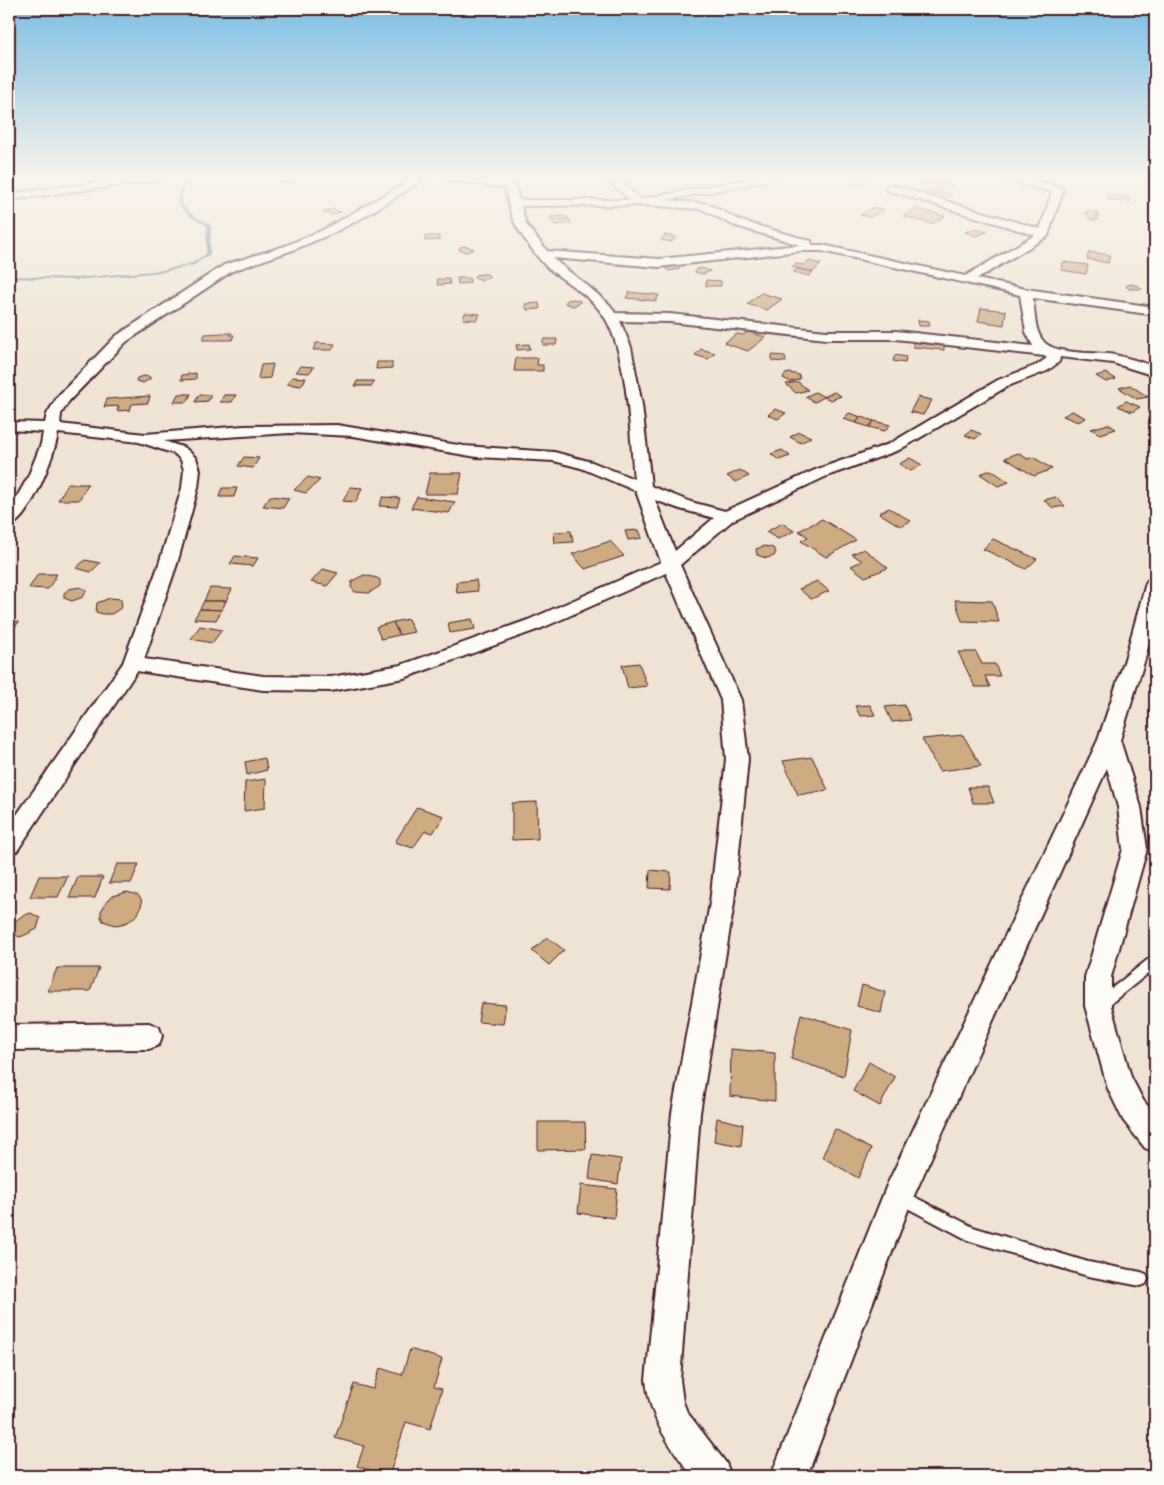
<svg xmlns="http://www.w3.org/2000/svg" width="1164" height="1485" viewBox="0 0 1164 1485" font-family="Itim,sans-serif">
<rect width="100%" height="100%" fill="#efe4d4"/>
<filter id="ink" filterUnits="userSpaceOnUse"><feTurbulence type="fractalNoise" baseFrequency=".02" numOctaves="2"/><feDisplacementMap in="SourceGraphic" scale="10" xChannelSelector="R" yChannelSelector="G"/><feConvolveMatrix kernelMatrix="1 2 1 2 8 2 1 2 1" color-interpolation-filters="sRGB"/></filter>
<g filter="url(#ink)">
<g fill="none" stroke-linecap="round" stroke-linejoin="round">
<!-- stream -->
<path fill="#698795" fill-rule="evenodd" d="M188,177H192L184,185L181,203L191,214L211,225L210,254L194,265L163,272L75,280L9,278V276L75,278L163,270L192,263L206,254L207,226L189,216L177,203L180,185Z"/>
</g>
<!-- building -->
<g fill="#cfab81" stroke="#4a1f2b">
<path d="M284,177H300L295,183L280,182Z"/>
<path d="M927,178L954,187L946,190L919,181Z"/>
<path d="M865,180L870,182L858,186L852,183Z"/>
<path d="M934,189L952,195L946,197L928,192Z"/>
<path d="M1107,195L1129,197L1130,202L1108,200Z"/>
<path d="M874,207L884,210L870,217L860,215Z"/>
<path d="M332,209L341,212L332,215L323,213Z"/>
<path d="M916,209L945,216L932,224L903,216Z"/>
<path d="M1085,212H1096L1099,216H1095L1099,220H1091Z"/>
<path d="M566,216L569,219L552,221L550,217Z"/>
<path d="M569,219L571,223L555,225L552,221Z"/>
<path d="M976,228L987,232L976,236L965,232Z"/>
<path d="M665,235L676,237L672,242L661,240Z"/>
<path d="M425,236H439V240L425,241Z"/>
<path d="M466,246L474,249L467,252L459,250L460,247Z"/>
<path d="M1089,252L1110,255L1108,263L1087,259Z"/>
<path d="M808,261L821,264L813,272L792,267L795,264L804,265Z"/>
<path d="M1063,262L1088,265L1086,274L1061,270Z"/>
<path d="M669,266H678L680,269L669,271L666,269Z"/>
<path d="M702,268L710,271L703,274L695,272L696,269Z"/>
<path d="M797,269L813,272L809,276L793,272Z"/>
<path d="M482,274H487L490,277L483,280L474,278L475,275Z"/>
<path d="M457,278H469L470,283L458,284Z"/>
<path d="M437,279H449L450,284L438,285Z"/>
<path d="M706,280L721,281V286H706Z"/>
<path d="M1130,284L1139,286L1142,289H1129L1126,286Z"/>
<path d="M629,292L659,295L656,301L626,298Z"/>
<path d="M761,293L782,299L767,310L747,304Z"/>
<path d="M574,299L580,301V303L573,306L565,303L567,300Z"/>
<path d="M539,303L540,309L527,310L525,304Z"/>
<path d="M981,308L1006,311L1004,325L978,321Z"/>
<path d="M465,313L480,314L477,320L463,319Z"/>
<path d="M918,320L929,321L930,326H919Z"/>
<path d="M748,332L766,337L748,351L724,343L737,334L743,335Z"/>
<path d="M222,333H232L230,335H234L232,340H202L205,334Z"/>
<path d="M543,339H557L556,345H543Z"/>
<path d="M913,340L944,343V350L913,347Z"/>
<path d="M316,343L335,344L332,350H313Z"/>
<path d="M529,344L530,349L517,350L516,345Z"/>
<path d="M701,349L715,353L708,359L695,355Z"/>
<path d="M772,355L785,356L786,362L772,361Z"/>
<path d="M895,355L906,357L905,363L893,361Z"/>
<path d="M516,358H538L537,365H543V371H514Z"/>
<path d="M377,362H392V368L376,369Z"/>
<path d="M273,364L270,378L258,379L261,365Z"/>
<path d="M301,366L314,367L309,373L296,372Z"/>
<path d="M196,373V379L181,380L182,375Z"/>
<path d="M790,373L799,375L800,379L791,382L783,378L785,374Z"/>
<path d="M1106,373L1116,379L1106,382L1096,376Z"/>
<path d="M143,376L150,377V379L143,383L136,381L137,378Z"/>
<path d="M292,377L306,378L301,386L287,384Z"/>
<path d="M357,381H374L372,386H355Z"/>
<path d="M798,382L808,390L796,393L786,384Z"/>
<path d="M1130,385L1148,397L1137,399L1119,388Z"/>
<path d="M815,392L824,397L815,402L805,397Z"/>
<path d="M834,392L841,396L831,400L824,397Z"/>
<path d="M178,394H191L187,402H174Z"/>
<path d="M199,395H211L208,401L195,402Z"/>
<path d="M224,395H236L232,402H220Z"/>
<path d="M150,396L148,403L132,404L130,410L117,411L119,406L104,407L107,399Z"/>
<path d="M918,397L932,400L923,415L910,412Z"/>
<path d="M1126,401L1140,407L1132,412L1118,406Z"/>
<path d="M775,409L786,413L778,419L768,415Z"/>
<path d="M1072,411L1086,418L1078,422L1063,416Z"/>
<path d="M849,413L861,417L856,423L843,419Z"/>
<path d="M861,417L874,421L869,427L856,423Z"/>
<path d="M874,421L890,425L885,431L869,427Z"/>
<path d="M1108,424L1116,429L1100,434L1091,429Z"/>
<path d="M971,430L981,434L975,439L965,435Z"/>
<path d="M799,432L811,437L801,443L790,437Z"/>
<path d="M782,450L790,456L779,460L771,454Z"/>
<path d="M1018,453L1028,459L1033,457L1052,469L1034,476L1005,458Z"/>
<path d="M244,457L259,458L253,468L238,466Z"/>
<path d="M910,458L922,465L911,471L899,464Z"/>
<path d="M740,470L749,476L736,482L727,476Z"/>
<path d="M991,470L1009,482L998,486L980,474Z"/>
<path d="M430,473H462L458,494H425Z"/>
<path d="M308,477L320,480L306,493L294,490Z"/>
<path d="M68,484H88L79,500H58Z"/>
<path d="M350,487L362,488L356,502L343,501Z"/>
<path d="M222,488H237L234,497H219Z"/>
<path d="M270,496L289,498L283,508L263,506Z"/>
<path d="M383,497L400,498L397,507L379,506Z"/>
<path d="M417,497L455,502L449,513L411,508Z"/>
<path d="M1056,497L1065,506L1053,508L1044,500Z"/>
<path d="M889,508L911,521L900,526L879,513Z"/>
<path d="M822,519L856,540L826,557L801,541L808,537L799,531Z"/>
<path d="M782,523L794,531L778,539L766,532Z"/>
<path d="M639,530L642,538L628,540L625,531Z"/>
<path d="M571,531L573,542L555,543L554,532Z"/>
<path d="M993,539L1037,559L1026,569L983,549Z"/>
<path d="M610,541L624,556L585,569L572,554Z"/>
<path d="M764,546L773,548L776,552L774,556L766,558L757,555L756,549Z"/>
<path d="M864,549L888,568L865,577L851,566L862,561L852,554Z"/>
<path d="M235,556L258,558L253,566L230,564Z"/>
<path d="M85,560L100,563L91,572L76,568Z"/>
<path d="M323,569L338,573L327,586L311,582Z"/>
<path d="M38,574H57L48,589L29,588Z"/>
<path d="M364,575L377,578L380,580V586L369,593L355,592L351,587L352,581Z"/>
<path d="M476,580L478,591L457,593L456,582Z"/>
<path d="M817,581L829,591L811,599L799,589Z"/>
<path d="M80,587L87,590L83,597L72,601L64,598V593L69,589Z"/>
<path d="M210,588L232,589L226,601H204Z"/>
<path d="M110,598L121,599L122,607L112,614H103L96,612L97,603Z"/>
<path d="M955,600L992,601L999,622L962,621Z"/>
<path d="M204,601H226L222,610L200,609Z"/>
<path d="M200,609L222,610L216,620L194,619Z"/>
<path d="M408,619L414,632L399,635L393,622Z"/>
<path d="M472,619L475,629L450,633L448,623Z"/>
<path d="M9,621L19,622L9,634Z"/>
<path d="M393,622L399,635L381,639L376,627Z"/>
<path d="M200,626L222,630L212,643L191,639Z"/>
<path d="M958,652H976L982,664H995L1000,676H985L990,687H975Z"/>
<path d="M639,663L647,686L628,688L622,665Z"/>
<path d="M870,705L875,715L860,716L855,706Z"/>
<path d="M904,705L911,720L892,722L885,707Z"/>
<path d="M963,735L981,766L939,771L922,739Z"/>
<path d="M812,757L828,790L798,795L783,761Z"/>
<path d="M265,758L267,770L247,775L245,762Z"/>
<path d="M266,779L265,808L244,811L245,782Z"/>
<path d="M968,787H988L994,803H973Z"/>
<path d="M537,802L538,839L512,840V803Z"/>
<path d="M417,807L444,816L433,833L425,831L413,848L395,842Z"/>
<path d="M117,864H139L131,883H109Z"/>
<path d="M650,870L671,872L670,889L649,888Z"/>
<path d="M39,876H68L58,897H30Z"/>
<path d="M78,877H103L95,898H69Z"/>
<path d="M127,892L138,895L141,899L142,903L138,914L128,922L121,924L115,925L103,921L101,917V911L108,900L113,896Z"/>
<path d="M31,913L40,918L37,929L23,936L19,937L12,933L10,930L14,922L22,916Z"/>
<path d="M547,937L564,950L549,965L532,951Z"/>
<path d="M57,968H99L90,991H48Z"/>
<path d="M862,985L885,992L881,1013L857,1006Z"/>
<path d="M481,1003L506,1005L503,1024L478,1022Z"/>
<path d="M801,1014L852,1030L844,1076L791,1059Z"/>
<path d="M731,1049L775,1053V1101L730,1096Z"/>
<path d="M869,1062L895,1077L880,1106L853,1091Z"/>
<path d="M717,1118L743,1124L741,1146L714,1141Z"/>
<path d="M538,1122H585L586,1149L538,1150Z"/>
<path d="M835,1129L871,1149L858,1178L822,1157Z"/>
<path d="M592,1155L621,1159L618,1184L589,1179Z"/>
<path d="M581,1185L617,1189L614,1218L578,1213Z"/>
<path d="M410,1349L442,1359L434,1387L442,1389L430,1429L406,1422L389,1476L357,1466L364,1446L335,1438L354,1384L373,1389L380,1368L402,1375Z"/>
</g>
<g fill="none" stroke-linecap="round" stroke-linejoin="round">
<!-- lane casing -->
<g stroke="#4a1f2b" stroke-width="4">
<g id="lane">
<path d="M1155,956V968L1105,1008L1101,1010L1097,1008L1095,1004L1097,1000L1151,957Z"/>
<path d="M899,1189L973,1227L1088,1262L1141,1272L1146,1274L1148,1279L1146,1284L1141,1286L1088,1276L970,1241L894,1201L892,1196L894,1191Z"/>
</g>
</g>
<!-- street casing -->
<g stroke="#4a1f2b" stroke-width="4">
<g id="street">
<path d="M140,177H166L161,180L9,200V194Z"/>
<path d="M416,177H428L362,218L331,234L293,250L232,271L126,342L69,401L61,414L60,424L145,434L244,426L337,425L464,446L554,452L592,462L634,479C630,432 628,348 601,312C588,294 565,282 548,268C540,261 521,235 516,225C510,214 508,200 505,188L449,180L444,177H468L503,182L502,177H512L519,200H630L604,177H615L641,199L758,177H778L773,180L666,200L708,204L741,221L811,241L812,245H822L965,276L1035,235L887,190L886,188L891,185L895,186L1040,229L1052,192L1004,179L1003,177H1019L1062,188L1063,190L1048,236L977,279L1026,289L1155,307V315L1033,298C1035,312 1034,331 1044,342C1056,355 1097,352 1115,355C1129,358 1142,362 1155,367V376L1113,363L1060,357L1059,362L1047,371L1008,386L899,450L827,476L733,520L680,565L741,700L748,759L734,903L700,1113L680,1380L683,1402L687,1412L726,1463L731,1476H692C668,1443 651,1422 646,1380L672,1113L710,903L726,759L721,700L666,573L542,628L404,678L331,691L263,690L137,671L17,851L9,853V826L123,663L159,564L182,488L184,470L181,460L175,454L139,442L58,433C55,454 30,521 9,526V511L28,477L41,444L43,432L9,430V422L45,423L47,414L58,396L116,336L224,265L285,246L323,230ZM640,205L702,209L733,225L800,245L659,259L547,251L526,224L521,206ZM800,251H822L1020,295L1026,332L1033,346L896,331H826L670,314L615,313L610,305L589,287L552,258L659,267ZM620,321L670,322L826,339H896L1044,356L1047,358L1037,365L998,380L889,444L815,470L725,511L691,502L651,486L642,405L631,347ZM290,433L353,436L477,457L554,461L581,468L636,491L661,562L528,620L401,665L331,677L263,676L144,659L177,564L198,488L200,470L196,458L185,448L164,441ZM655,500L680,509L714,518L675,551Z"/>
<path d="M1155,577V618L1145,659L1120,740L1141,807L1147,849L1111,977V1006L1131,1077L1143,1100L1155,1115V1152L1145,1148L1123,1120L1108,1089L1085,1006V977L1123,849L1118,807L1107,768L911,1202L807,1476H771L887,1185L1098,740L1125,659L1146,583L1149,579Z"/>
<path d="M149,1023L159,1027L162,1036L159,1045L149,1049L9,1050V1025Z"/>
</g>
</g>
<!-- lane -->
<use href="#lane" fill="#fdfcf7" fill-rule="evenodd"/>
<!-- street -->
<use href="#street" fill="#fdfcf7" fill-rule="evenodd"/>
</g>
</g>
<!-- sky -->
<linearGradient id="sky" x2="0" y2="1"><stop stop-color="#7dbee3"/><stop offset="0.46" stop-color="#f8f3ec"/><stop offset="1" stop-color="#f8f3ec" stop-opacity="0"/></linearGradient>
<rect width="1164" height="385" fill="url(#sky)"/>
<!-- margin -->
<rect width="1164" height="1485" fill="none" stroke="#fdfcf7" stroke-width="30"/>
<rect x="15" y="15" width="1134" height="1455" fill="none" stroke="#4a1f2b" stroke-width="2" filter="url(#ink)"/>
</svg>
